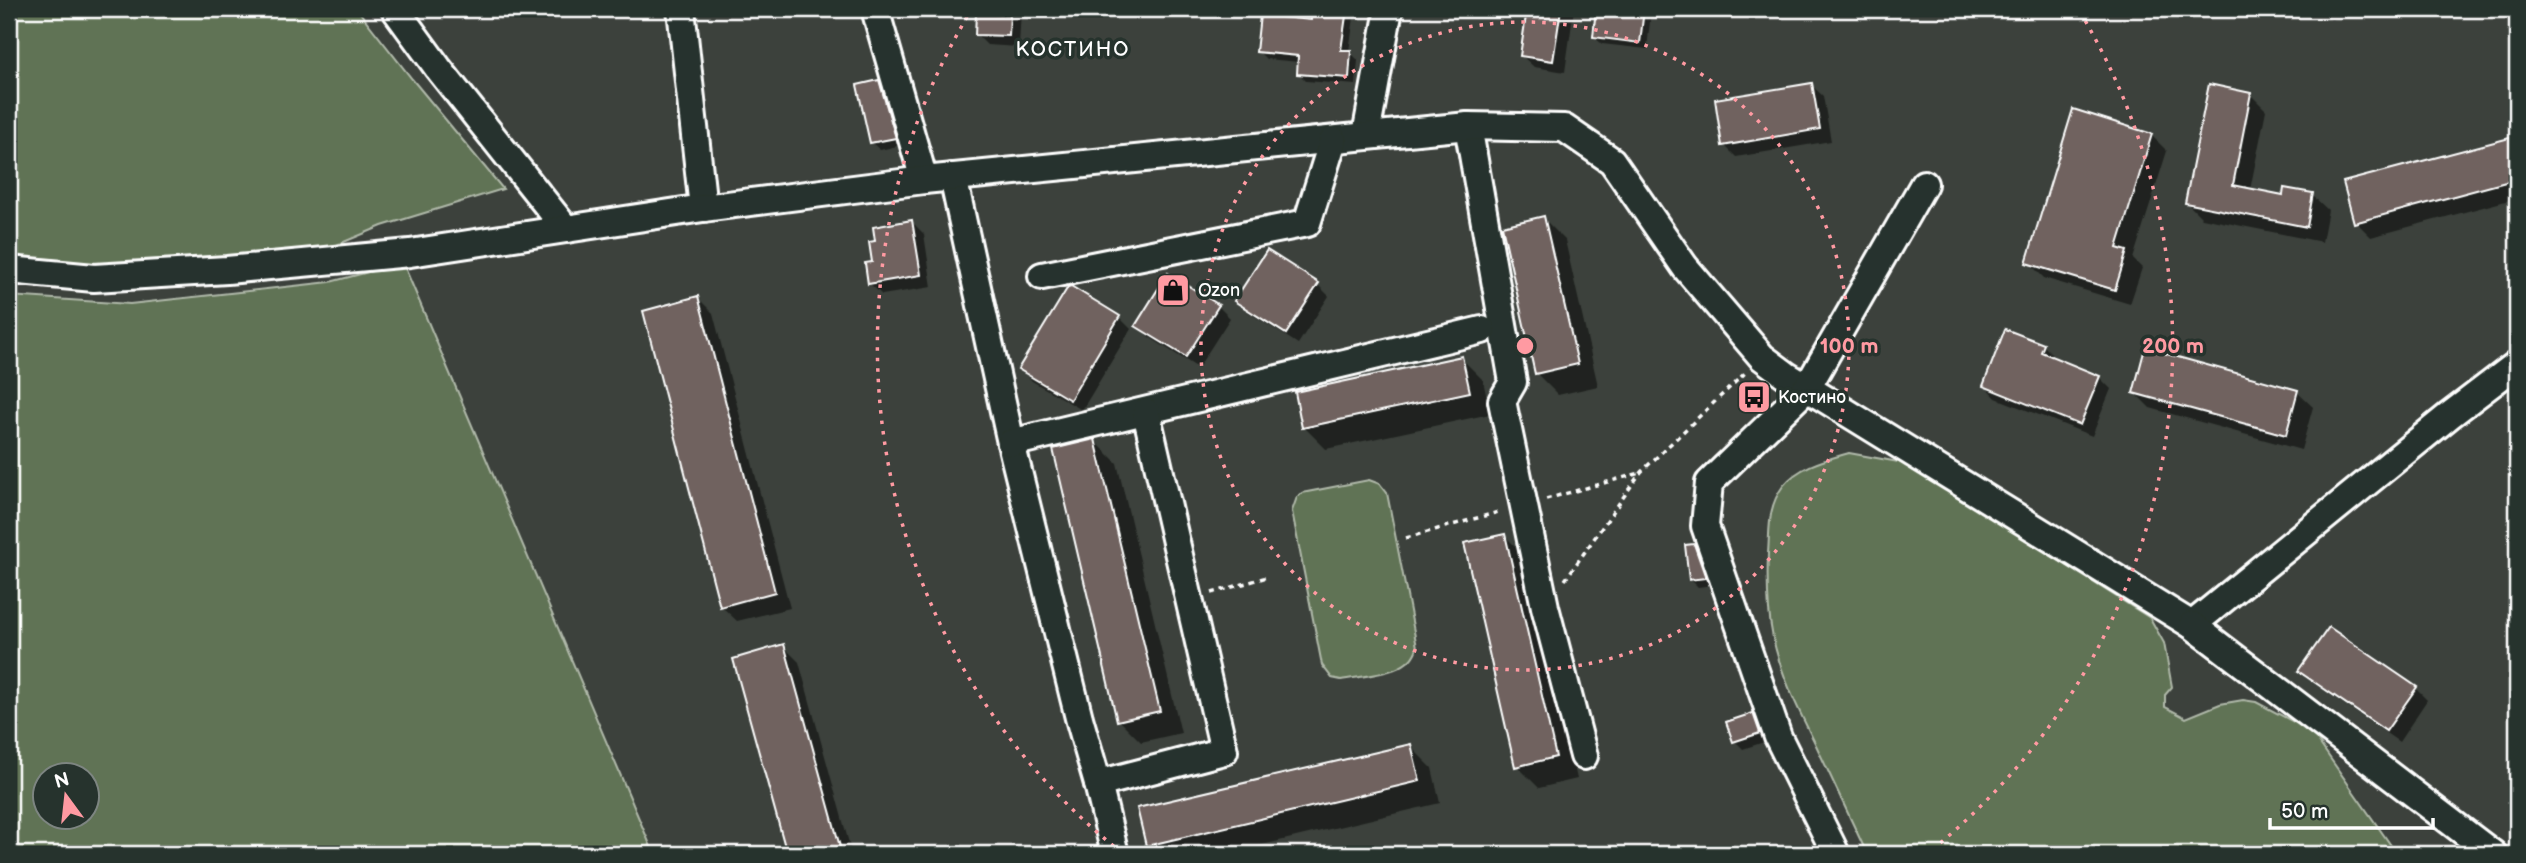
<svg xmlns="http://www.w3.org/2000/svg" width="2526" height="863" viewBox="0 0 2526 863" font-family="'Balsamiq Sans',sans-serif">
<rect width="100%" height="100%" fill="#3c413c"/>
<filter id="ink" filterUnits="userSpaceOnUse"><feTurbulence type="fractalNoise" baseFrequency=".0143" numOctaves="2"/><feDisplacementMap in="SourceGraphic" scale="14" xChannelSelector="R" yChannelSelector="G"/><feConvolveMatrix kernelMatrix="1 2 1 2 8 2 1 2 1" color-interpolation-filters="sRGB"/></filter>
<g filter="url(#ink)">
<!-- green -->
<g fill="#617355" stroke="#b0b9aa" stroke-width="2" fill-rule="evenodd">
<path d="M9,9H357L412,79L503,189L382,226L320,252L96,267L9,260Z"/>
<path d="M403,263L654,854H9V296L130,304L330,282ZM46,776H88V818H46Z"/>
<path d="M1849,453L1904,463L2150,618L2164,643L2172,687L2165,695V707L2186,718L2220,704L2243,700L2256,702L2311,731L2397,854H1867C1850,817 1832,780 1815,743C1798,709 1781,675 1773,638C1767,610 1767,581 1768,553C1770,529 1767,508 1783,486C1799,466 1825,460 1849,453Z"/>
<path d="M1369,480L1380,484L1387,493L1417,647C1411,675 1365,675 1341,680L1332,678L1322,665L1292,511L1297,497L1302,493Z"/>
</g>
<!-- shadow -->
<g fill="#0007">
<path d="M989,9H1021L1019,47L987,45L976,34L989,16Z"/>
<path d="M1314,9H1352L1355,11L1349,51L1358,60L1356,85L1306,81L1298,73L1299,62L1266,59L1258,51L1312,22Z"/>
<path d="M1529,9H1574L1565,72L1534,67L1522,56Z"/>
<path d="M1597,9H1649L1651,12L1647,49L1602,44L1594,37Z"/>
<path d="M2319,9H2375L2331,20Z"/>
<path d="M878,82L886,90L902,145L880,150L872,143Z"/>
<path d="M1811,85L1823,96L1831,141L1736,157L1724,145Z"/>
<path d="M2250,94L2266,110L2250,190L2284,197L2312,195L2328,210L2322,242L2202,218L2187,203Z"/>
<path d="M2151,135L2167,151L2133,259L2142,268L2130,304L2044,278L2028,262Z"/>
<path d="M2517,137V198L2371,237L2356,222L2345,183Z"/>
<path d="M1543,218L1565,240L1598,386L1558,395L1536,373Z"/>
<path d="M912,222L924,234L932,287L882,295L870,284L874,263Z"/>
<path d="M1317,284L1329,296L1298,344L1248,312L1237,300Z"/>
<path d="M1070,288L1119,317L1131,329L1082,410L1032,381L1021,369Z"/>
<path d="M698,298L713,313L790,608L737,621L721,606Z"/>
<path d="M1218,306L1230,318L1198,368L1149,337L1137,325Z"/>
<path d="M2043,345L2055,357L2054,359L2099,377L2111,389L2092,436L1996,398L1985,386Z"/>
<path d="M1461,358L1483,380L1490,414L1326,449L1304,427Z"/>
<path d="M2297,392L2313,407L2301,450L2150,408L2135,393Z"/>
<path d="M1095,441L1117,463L1181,733L1141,742L1119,720Z"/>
<path d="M1505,536L1527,558L1577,779L1539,788L1517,766Z"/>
<path d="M1694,545L1702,553L1713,585L1698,587L1690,579Z"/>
<path d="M783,646L799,662L852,854H789L735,660Z"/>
<path d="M2301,671L2415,688L2427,700L2399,742L2312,682Z"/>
<path d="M1753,715L1760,723L1767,741L1743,749L1735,741Z"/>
<path d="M1410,746L1432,768L1440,803L1224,854H1157L1148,845Z"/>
</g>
<!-- building -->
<g fill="#6f625e" stroke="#fff" stroke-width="2">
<path d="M1312,9H1347L1341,50H1351L1349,78L1297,74L1298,56L1256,52L1260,15L1311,20Z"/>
<path d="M1527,9H1561L1553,61L1520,56Z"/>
<path d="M1596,9H1644L1640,43L1593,37Z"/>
<path d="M976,13L1010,15L1009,36L975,35Z"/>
<path d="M879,80L896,138L870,143L857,85Z"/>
<path d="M1812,83L1820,129L1722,146L1715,99Z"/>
<path d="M2209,84L2251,93L2233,185L2283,195L2284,188L2313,193L2307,227L2185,203Z"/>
<path d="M2073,109L2152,134L2117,248L2127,251L2115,290L2026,263Z"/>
<path d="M2517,136V179L2354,223L2343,182Z"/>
<path d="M1544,216L1578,364L1535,374L1502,226Z"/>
<path d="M912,220L921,275L868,284L865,263L872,262L869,242L875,241L873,227Z"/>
<path d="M1267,250L1319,283L1286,334L1234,301Z"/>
<path d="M1168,273L1219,305L1186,357L1135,326Z"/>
<path d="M1071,286L1120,316L1070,400L1018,369L1068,287Z"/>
<path d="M698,296L775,592L720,607L643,311Z"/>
<path d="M2005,329L2044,344L2041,352L2100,376L2080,425L1983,386Z"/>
<path d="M2145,348L2298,390L2286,435L2133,393Z"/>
<path d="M1462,356L1470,392L1302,428L1295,392Z"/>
<path d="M1095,439L1160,711L1117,721L1053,449Z"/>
<path d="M1505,534L1556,757L1515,767L1464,543Z"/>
<path d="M1694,544L1706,578L1689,580L1685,545Z"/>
<path d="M2329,627L2417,687L2386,731L2298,671Z"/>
<path d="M784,644L842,854H787L733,659Z"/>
<path d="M1753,713L1760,733L1733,742L1726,722Z"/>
<path d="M1411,744L1420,781L1146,846L1137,808Z"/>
</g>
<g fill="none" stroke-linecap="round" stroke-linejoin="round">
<!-- minor casing -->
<g stroke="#fff" stroke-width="32">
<g id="minor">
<path d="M395,9L438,68L566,229"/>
<path d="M681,9L703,208"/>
<path d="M875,9L924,180"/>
<path d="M1468,126L1513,382L1502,401L1545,607L1584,756"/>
<path d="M1366,135L1389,9"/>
<path d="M953,177L1011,443L1079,718L1098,784L1115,854"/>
<path d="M9,270L94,278L227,270L410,253L703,208L924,180L1468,126L1564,128L1612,161L1685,267L1762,357L1786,375L2192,625L2450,415L2517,364"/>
<path d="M1042,276L1307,223L1333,140"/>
<path d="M1011,443L1482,330"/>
<path d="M2192,625L2493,854"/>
<path d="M1098,784L1224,751L1146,412"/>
<path d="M1836,854L1778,737L1705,526L1709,483L1807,388L1924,184"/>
</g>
</g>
<!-- path -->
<g stroke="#fff" stroke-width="3.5" stroke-dasharray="5 5" stroke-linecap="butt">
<path d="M1546,499L1640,473"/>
<path d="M1406,538L1502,511"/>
<path d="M1565,580L1641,472L1745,373"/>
<path d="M1212,593L1267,577"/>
</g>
<!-- minor -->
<use href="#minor" stroke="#26332d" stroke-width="26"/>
</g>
</g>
<!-- distance rings -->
<g fill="none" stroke="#ff9aa2" stroke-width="3.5" stroke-dasharray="3.5 7">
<circle cx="1525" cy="346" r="324"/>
<path d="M1122 853A648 648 0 0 1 970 12M2080 12A648 648 0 0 1 1928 853"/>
</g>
<!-- icons -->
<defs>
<g id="shop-square" transform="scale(1.75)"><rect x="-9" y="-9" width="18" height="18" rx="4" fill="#ff9aa2" stroke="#26332d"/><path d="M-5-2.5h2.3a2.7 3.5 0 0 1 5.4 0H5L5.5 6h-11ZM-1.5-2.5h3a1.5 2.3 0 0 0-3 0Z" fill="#111"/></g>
<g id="bus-square" transform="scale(1.75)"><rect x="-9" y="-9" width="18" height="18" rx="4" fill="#ff9aa2" stroke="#26332d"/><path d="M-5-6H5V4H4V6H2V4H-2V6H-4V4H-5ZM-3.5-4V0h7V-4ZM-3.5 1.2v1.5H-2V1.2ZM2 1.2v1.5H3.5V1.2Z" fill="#111"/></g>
</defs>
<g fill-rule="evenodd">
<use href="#shop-square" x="1173" y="290"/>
<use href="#bus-square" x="1754" y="397"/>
</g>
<g text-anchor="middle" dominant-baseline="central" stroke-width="7" stroke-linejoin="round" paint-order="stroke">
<!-- poi labels -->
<g font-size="18" fill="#fff" stroke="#26332d" text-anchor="start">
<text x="1198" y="290">Ozon</text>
<text x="1778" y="397">Костино</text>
</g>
<!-- quarter labels -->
<g font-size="21" letter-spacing="2" fill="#fff" stroke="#26332d">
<text x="1073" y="49">КОСТИНО</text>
</g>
</g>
<circle cx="1525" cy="346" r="10" fill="#ff9aa2" stroke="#26332d" stroke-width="3.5"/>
<g font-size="21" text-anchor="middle" font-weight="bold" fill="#ff9aa2" stroke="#26332d" stroke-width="7" stroke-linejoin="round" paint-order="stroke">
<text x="1849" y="353">100 m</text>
<text x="2173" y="353">200 m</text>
</g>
<!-- margin -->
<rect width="2526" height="863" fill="none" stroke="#26332d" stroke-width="35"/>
<rect x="18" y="18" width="2491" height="828" fill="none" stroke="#fff" stroke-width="2.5" filter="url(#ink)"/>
<!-- north arrow -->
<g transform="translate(66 796) rotate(345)"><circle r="33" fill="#26332d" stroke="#7d8581" stroke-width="2"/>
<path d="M0-5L12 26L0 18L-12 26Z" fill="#ff9aa2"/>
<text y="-10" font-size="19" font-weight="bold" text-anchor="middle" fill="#ffffff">N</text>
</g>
<!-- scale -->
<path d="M2270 818v10h163v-10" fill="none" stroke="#ffffff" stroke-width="3.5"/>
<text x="2281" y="818" font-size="21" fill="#ffffff" stroke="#26332d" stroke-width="5" paint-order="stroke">50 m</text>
</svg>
